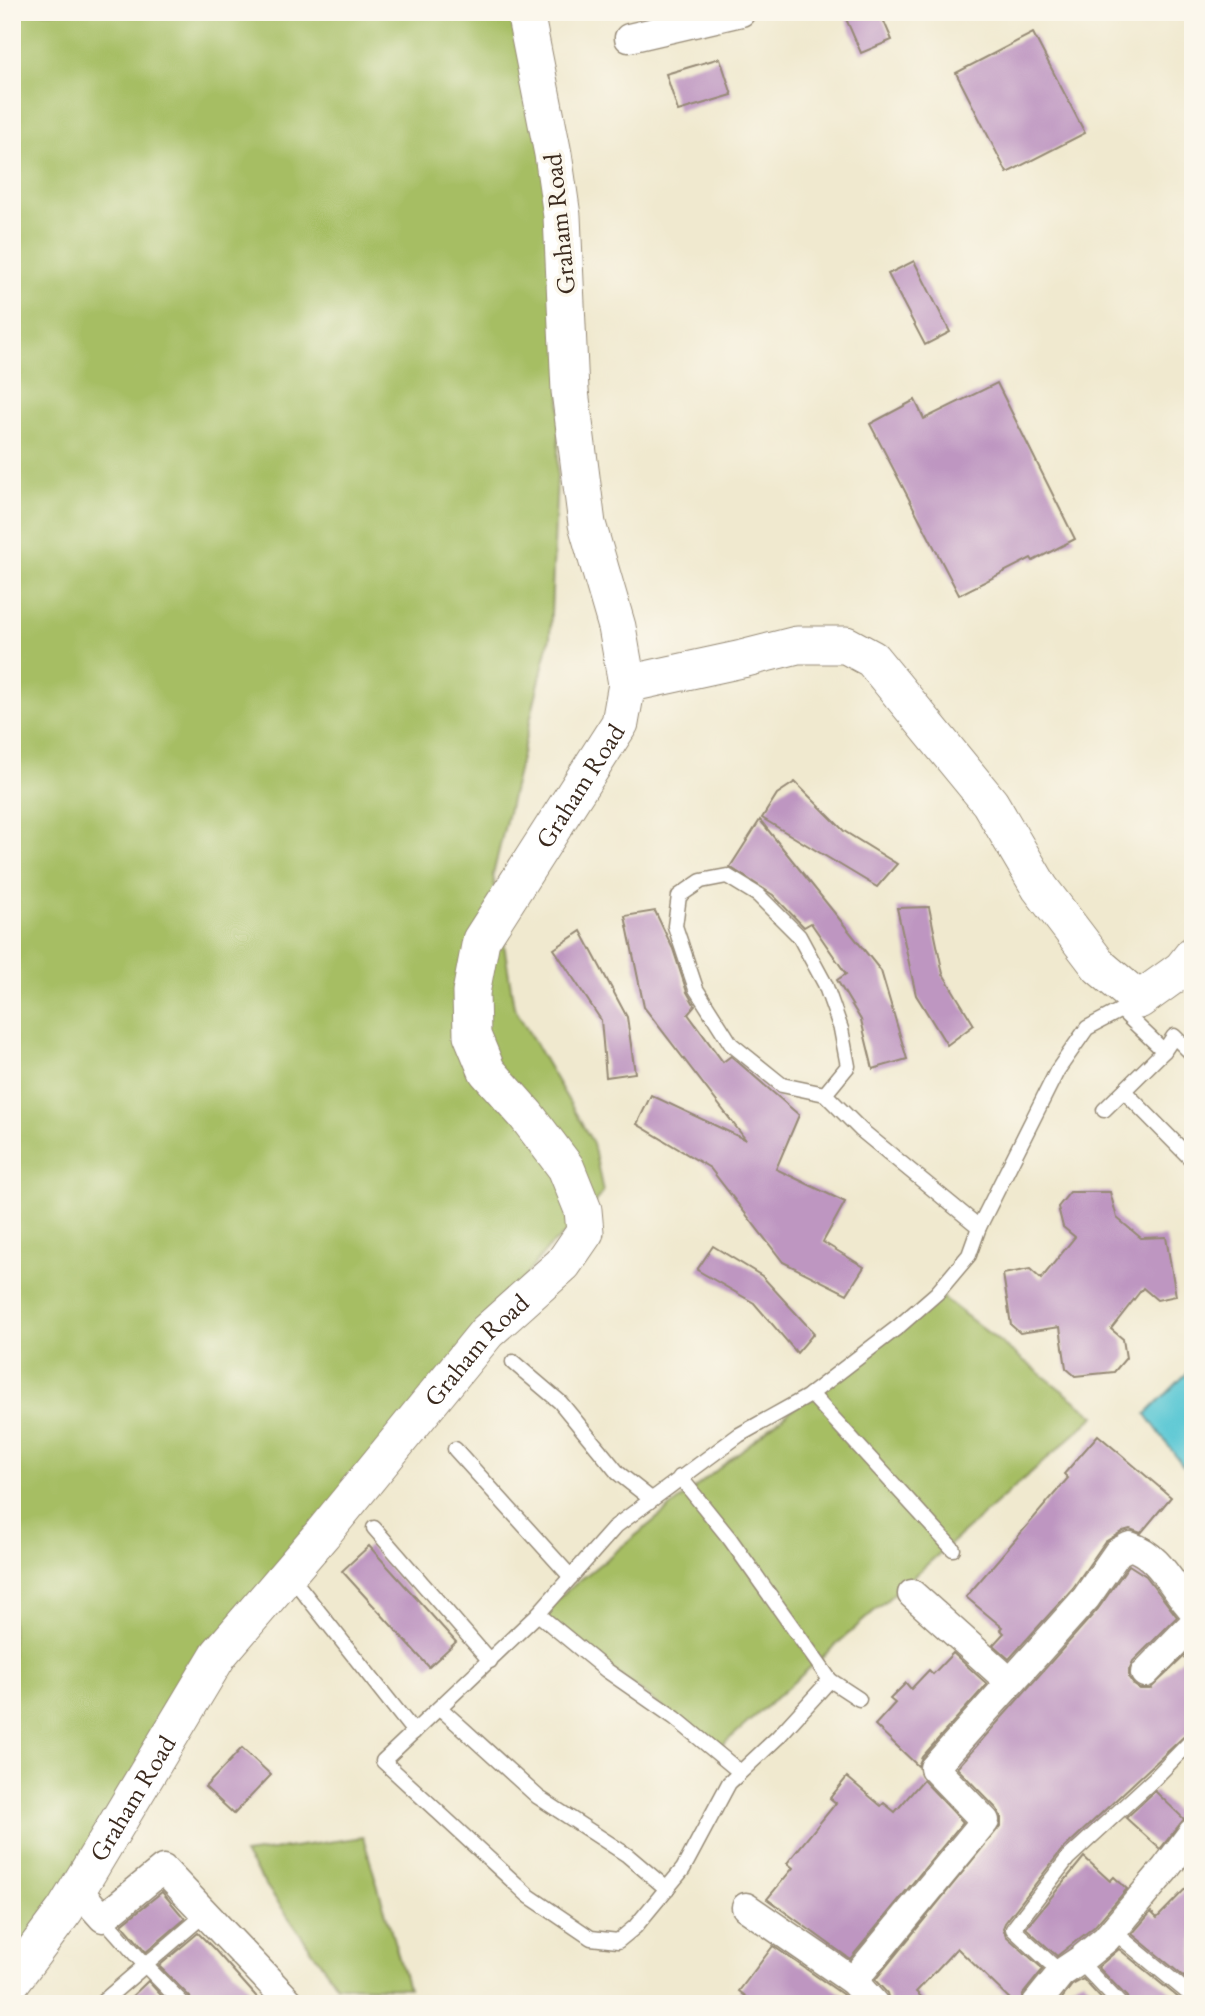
<svg xmlns="http://www.w3.org/2000/svg" width="1205" height="2016" viewBox="0 0 1205 2016" font-family="'EB Garamond',serif">
<rect width="100%" height="100%" fill="#fbf7ec"/>
<filter id="ink" filterUnits="userSpaceOnUse"><feTurbulence type="fractalNoise" baseFrequency=".0143" numOctaves="2"/><feDisplacementMap in="SourceGraphic" scale="14" xChannelSelector="R" yChannelSelector="G"/><feConvolveMatrix kernelMatrix="1 2 1 2 8 2 1 2 1" color-interpolation-filters="sRGB"/></filter>
<filter id="wash" filterUnits="userSpaceOnUse"><feTurbulence type="fractalNoise" baseFrequency=".00686" numOctaves="4" result="noise"/><feDisplacementMap in="SourceGraphic" scale="28" xChannelSelector="R" yChannelSelector="G"/><feGaussianBlur stdDeviation="1.57" result="paint"/><feColorMatrix in="noise" values="0 0 0 0 0 0 0 0 0 0 0 0 0 0 0 0 0 1.4 0 .05"/><feComposite in="paint" operator="in"/></filter>
<g filter="url(#wash)">
<rect width="100%" height="100%" fill="#f0e9cf"/>
<!-- green -->
<g fill="#a6be63" stroke="#707440" stroke-width="2">
<path d="M12,12H523L568,223L550,637L493,875L514,1007L593,1143L603,1192L582,1221L549,1247L315,1532L12,1967Z"/>
<path d="M937,1293L1095,1416L718,1749L538,1614Z"/>
<path d="M363,1837L408,1988L337,1986L244,1854Z"/>
</g>
<!-- water -->
<path fill="#5cc8d4" stroke="#4c7979" stroke-width="2" d="M1193,1367V1456L1183,1466L1146,1414Z"/>
<g id="blocks">
<!-- building -->
<g fill="#be96c1">
<path d="M843,12H880L892,40L861,53Z"/>
<path d="M1033,33L1085,133L1007,173L956,73Z"/>
<path d="M720,58L732,95L678,111L666,74Z"/>
<path d="M914,261L950,332L925,345L888,274Z"/>
<path d="M997,383L1075,539L1033,561L1031,558L959,595L870,424L915,400L924,419Z"/>
<path d="M795,782L844,831L897,864L877,887L762,818L777,794Z"/>
<path d="M760,820L881,971L907,1059L873,1069L861,1020L837,980L846,974L811,923L804,927L773,895L730,867Z"/>
<path d="M929,907L943,974L974,1025L947,1045L916,995L897,908Z"/>
<path d="M655,911L673,949L687,992L695,1006L688,1014L723,1062L731,1056L799,1115L776,1169L845,1202L823,1242L864,1267L847,1294L783,1262L710,1168L637,1124L651,1095L746,1140L644,1007L625,916Z"/>
<path d="M581,931L627,1017L635,1073L606,1077L601,1020L554,949Z"/>
<path d="M1070,1192H1110L1117,1218L1141,1238L1166,1237L1176,1296L1157,1300L1143,1288L1111,1329L1123,1339L1126,1358L1114,1372L1075,1376L1066,1368L1060,1327L1020,1333L1011,1325L1003,1274L1030,1269L1041,1279L1075,1237L1063,1227L1058,1207Z"/>
<path d="M713,1246L762,1276L814,1333L797,1353L754,1303L697,1270Z"/>
<path d="M1098,1435L1171,1497L1141,1533L1130,1529L1123,1531L1105,1542L1073,1588L1009,1659L993,1645L1004,1633L1000,1629L1002,1627L966,1597L1068,1478L1064,1474Z"/>
<path d="M369,1546L456,1642L429,1667L342,1571Z"/>
<path d="M1129,1565L1146,1576L1177,1617L1133,1661L1129,1670V1678L1134,1685L1140,1689H1150L1193,1648V1728L1061,1851L1005,1923L1003,1928L1006,1936L1043,1969L1023,1994L1020,2004H1015L957,1948L916,1992L929,2004H890L887,1993L875,1980L1001,1825V1817L997,1809L957,1768L1098,1609Z"/>
<path d="M953,1653L987,1684L922,1757L918,1766L875,1725L895,1703L890,1699L906,1683L911,1689L929,1670L933,1674Z"/>
<path d="M242,1748L271,1775L234,1814L205,1787Z"/>
<path d="M847,1777L881,1806L884,1803L895,1812L923,1780L963,1822L850,1959L767,1899L793,1868L787,1863L836,1803L830,1798Z"/>
<path d="M1155,1791L1184,1819L1160,1849L1126,1818Z"/>
<path d="M1084,1857L1110,1881L1114,1877L1127,1889L1094,1927L1057,1956L1026,1928Z"/>
<path d="M1193,1881V1976L1189,1981L1132,1934L1151,1912L1157,1918Z"/>
<path d="M162,1892L185,1919L146,1952L122,1924Z"/>
<path d="M198,1933L214,1949L263,2004H192L190,1997L159,1966Z"/>
<path d="M773,1946L842,1994L850,2002L756,2004L739,1991Z"/>
<path d="M1119,1949L1186,2004H1129L1127,1997L1098,1967Z"/>
<path d="M1083,1979L1106,2004H1058L1072,1985Z"/>
<path d="M148,1981L169,2004H124Z"/>
</g>
</g>
</g>
<g filter="url(#ink)">
<use href="#blocks" fill-opacity="0" stroke="#968a76" stroke-width="2"/>
<g fill="none" stroke-linecap="round" stroke-linejoin="round">
<!-- service casing -->
<g stroke="#968a76" stroke-width="17">
<g id="service">
<path d="M1121,1010L1164,1051"/>
<path d="M1125,1092L1193,1161"/>
<path d="M825,1094L848,1066L841,1029L825,984L799,936L758,895L727,876L701,881L679,896L675,926L696,989L731,1044L782,1085L825,1094L861,1130L979,1227"/>
<path d="M1104,1110L1164,1051L1174,1036L1193,1055"/>
<path d="M513,1362L560,1402L618,1473L651,1499"/>
<path d="M811,1394L953,1549"/>
<path d="M455,1449L571,1577"/>
<path d="M680,1477L730,1539L830,1680L859,1699"/>
<path d="M374,1528L490,1661"/>
<path d="M289,1574L414,1732"/>
<path d="M538,1614L606,1670L675,1718L740,1772"/>
<path d="M830,1680L778,1737L729,1783L683,1869L635,1927L618,1941L591,1938L529,1896L383,1761L538,1614L616,1526L739,1435L807,1397L898,1327L937,1293L969,1255L979,1227L1057,1071L1087,1028L1138,1001"/>
<path d="M440,1708L538,1797L627,1855L667,1889"/>
<path d="M103,1918L145,1965L183,2004"/>
<path d="M1113,1931L1193,1997"/>
<path d="M1079,1961L1120,2004"/>
<path d="M1061,1973L1013,1929L1068,1858L1155,1778L1193,1739"/>
<path d="M100,2004L205,1914"/>
</g>
</g>
<!-- minor casing -->
<g stroke="#968a76" stroke-width="31">
<g id="minor">
<path d="M629,38L741,12"/>
<path d="M912,1594L1010,1682"/>
<path d="M1145,1673L1193,1624"/>
<path d="M77,1889L103,1918L163,1869L291,2004"/>
<path d="M746,1907L853,1981L874,2004"/>
<path d="M853,1981L985,1821L934,1768L1086,1598L1118,1552L1130,1546C1161,1556 1172,1588 1193,1610"/>
<path d="M1036,2004L1061,1973L1079,1961L1106,1939L1166,1868L1193,1832"/>
</g>
</g>
<!-- tertiary casing -->
<g stroke="#968a76" stroke-width="39">
<g id="tertiary">
<path d="M627,684L742,659L797,645H846L872,659L990,803L1040,888L1100,967L1139,1000L1182,969L1193,955"/>
<path id="s1" d="M12,1981L65,1910L219,1654L323,1533L487,1332L563,1264L585,1232L583,1210L566,1168L526,1115L487,1071L472,1035L471,993L481,940L620,723L627,684L617,627L587,524L570,391L562,216L553,154L525,12"/>
</g>
</g>
<!-- service -->
<use href="#service" stroke="#fff" stroke-width="14"/>
<!-- minor -->
<use href="#minor" stroke="#fff" stroke-width="28"/>
<!-- tertiary -->
<use href="#tertiary" stroke="#fff" stroke-width="37"/>
</g>
</g>
<g text-anchor="middle" dominant-baseline="central" stroke-width="7" stroke-linejoin="round" paint-order="stroke">
<!-- street labels -->
<g font-size="26" fill="#3b2a1e" stroke="#fbf7ec">
<text transform="translate(559 224) rotate(-96)">Graham Road</text>
<text stroke="none"><textPath href="#s1" startOffset="1458">Graham Road</textPath></text>
<text stroke="none"><textPath href="#s1" startOffset="786">Graham Road</textPath></text>
<text stroke="none"><textPath href="#s1" startOffset="219">Graham Road</textPath></text>
</g>
</g>
<!-- margin -->
<rect width="1205" height="2016" fill="none" stroke="#fbf7ec" stroke-width="42"/>
</svg>
